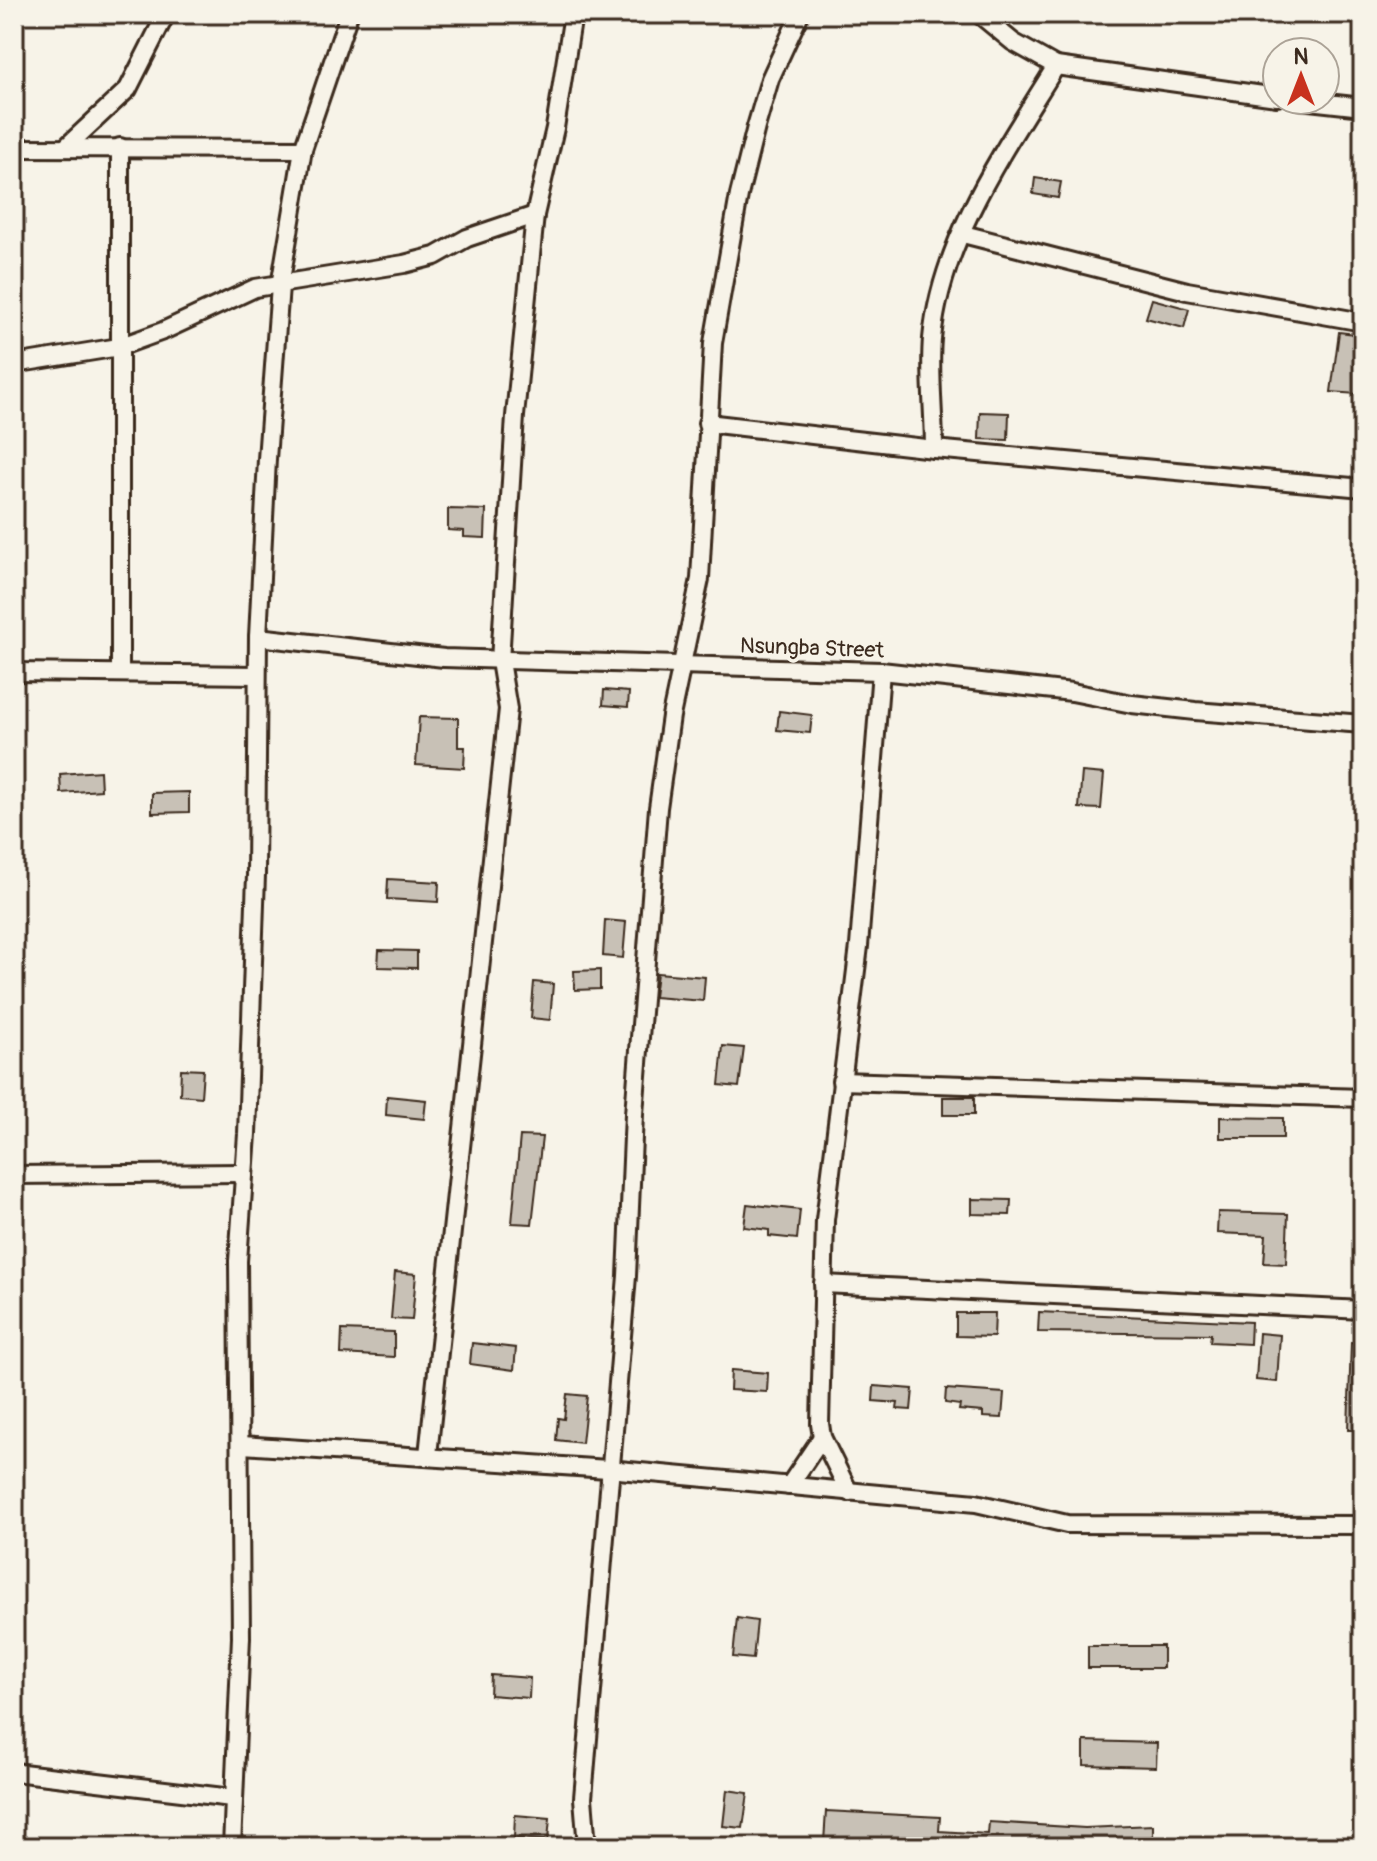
<svg xmlns="http://www.w3.org/2000/svg" width="1377" height="1861" viewBox="0 0 1377 1861" font-family="Pangolin,sans-serif">
<rect width="100%" height="100%" fill="#f7f3e8"/>
<filter id="ink" filterUnits="userSpaceOnUse"><feTurbulence type="fractalNoise" baseFrequency=".0125" numOctaves="2"/><feDisplacementMap in="SourceGraphic" scale="16" xChannelSelector="R" yChannelSelector="G"/><feConvolveMatrix kernelMatrix="1 2 1 2 8 2 1 2 1" color-interpolation-filters="sRGB"/></filter>
<g filter="url(#ink)">
<!-- building -->
<g fill="#c8c1b6" stroke="#3b2a1e" stroke-width="2">
<path d="M1035,178L1061,182L1058,198L1033,194Z"/>
<path d="M1152,299L1189,309L1184,328L1146,318Z"/>
<path d="M1339,332L1363,335V348H1359L1357,394L1331,392Z"/>
<path d="M980,412L1009,413L1008,440L979,439Z"/>
<path d="M448,509L486,510L485,538L464,537V531L448,530Z"/>
<path d="M604,690L629,692L628,707L603,705Z"/>
<path d="M779,711L812,715L810,733L777,730Z"/>
<path d="M419,717L458,718V747H465L464,768L416,765Z"/>
<path d="M100,771L101,790L61,793L60,774Z"/>
<path d="M1082,772L1104,774L1101,809L1079,808Z"/>
<path d="M189,792V812L152,813V793Z"/>
<path d="M388,879L439,882L438,902L387,899Z"/>
<path d="M605,920L626,922L623,958L603,956Z"/>
<path d="M379,950L417,951V968L378,967Z"/>
<path d="M600,970V989L575,990L574,971Z"/>
<path d="M657,973L705,977L703,1001L654,997Z"/>
<path d="M534,982L553,984L550,1020L531,1018Z"/>
<path d="M723,1046L744,1048L739,1087L719,1085Z"/>
<path d="M181,1069L203,1070L201,1097L180,1095Z"/>
<path d="M387,1096L426,1100L424,1119L386,1115Z"/>
<rect x="943" y="1097" width="31" height="18"/>
<path d="M1220,1117L1283,1118V1138H1220Z"/>
<path d="M520,1136L542,1137L532,1224L512,1223Z"/>
<path d="M972,1199L1011,1200L1010,1215L972,1214Z"/>
<path d="M747,1204L800,1210L797,1239L769,1236V1230L744,1227Z"/>
<path d="M1218,1212L1288,1214L1286,1264L1264,1263L1266,1235L1217,1233Z"/>
<path d="M395,1272L416,1274L412,1320L391,1319Z"/>
<path d="M1039,1312L1251,1322L1250,1344L1210,1342L1211,1334L1038,1332Z"/>
<path d="M956,1313H995L994,1337L956,1336Z"/>
<path d="M342,1330L394,1332V1357L341,1354Z"/>
<path d="M1259,1333L1280,1335L1277,1382L1256,1380Z"/>
<path d="M1351,1342L1363,1343L1360,1430H1348Z"/>
<path d="M472,1343L516,1348L514,1370L470,1364Z"/>
<path d="M731,1370L768,1373L767,1392L730,1390Z"/>
<path d="M874,1386L913,1389L911,1410L897,1409L898,1403L873,1401Z"/>
<path d="M946,1389L1004,1393L1002,1418L983,1417V1412L959,1410L960,1405L945,1403Z"/>
<path d="M567,1394L587,1396L582,1443L556,1440L558,1418L564,1419Z"/>
<path d="M737,1618L757,1621L753,1659L733,1657Z"/>
<rect x="1088" y="1646" width="75" height="22"/>
<path d="M491,1675L530,1678L529,1698L490,1695Z"/>
<path d="M1084,1741L1157,1743L1156,1767L1084,1765Z"/>
<path d="M727,1790L748,1793L743,1828L723,1826Z"/>
<path d="M826,1811L940,1817L939,1831L988,1834L989,1822L1085,1828L1153,1825V1847H923L824,1842Z"/>
<path d="M515,1815L550,1818L548,1840L514,1838Z"/>
</g>
<g fill="none" stroke-linecap="round" stroke-linejoin="round">
<!-- minor casing -->
<g stroke="#3b2a1e" stroke-width="22">
<g id="minor">
<path d="M979,14L1013,42L1056,66L1277,97"/>
<path d="M1300,100L1363,107"/>
<path d="M67,146L128,89L166,14"/>
<path d="M14,148L303,149"/>
<path d="M963,234L1187,291L1363,322"/>
<path d="M14,364L119,347L163,331L255,288L404,264L435,256L467,238L535,215"/>
<path d="M707,423L934,449L1363,488"/>
<path d="M934,449C934,413 929,374 932,339C941,240 1005,149 1056,66"/>
<path d="M258,637L444,658L881,671L1072,692L1132,704L1195,711L1363,724"/>
<path d="M14,672L257,675"/>
<path d="M120,672V147"/>
<path d="M841,1081L1363,1098"/>
<path d="M14,1175L242,1173"/>
<path d="M823,1284L1363,1310"/>
<path d="M242,1445L608,1469L976,1503L1067,1524L1363,1525"/>
<path d="M428,1455L508,709L500,661L515,416L535,215L555,128L573,14"/>
<path d="M789,1486L822,1437"/>
<path d="M849,1492L822,1437L820,1424L825,1220L859,946L881,671"/>
<path d="M14,1772L232,1798"/>
<path d="M232,1847L241,1637L238,1261L247,1134L256,875L258,637L267,459L280,286L303,149L349,14"/>
<path d="M587,1847L583,1798L627,1276L634,1114L658,808L671,716L700,579L713,343L739,195L756,127L770,79L800,14"/>
</g>
</g>
<!-- minor -->
<use href="#minor" stroke="#f7f3e8" stroke-width="16"/>
</g>
</g>
<g text-anchor="middle" dominant-baseline="central" stroke-width="7" stroke-linejoin="round" paint-order="stroke">
<!-- street labels -->
<g font-size="22" fill="#3b2a1e" stroke="#f7f3e8">
<text transform="translate(812 648) rotate(2)">Nsungba Street</text>
</g>
</g>
<!-- margin -->
<rect width="1377" height="1861" fill="none" stroke="#f7f3e8" stroke-width="48"/>
<rect x="24" y="24" width="1329" height="1813" fill="none" stroke="#3b2a1e" stroke-width="3" filter="url(#ink)"/>
<!-- north arrow -->
<g transform="translate(1301 76)"><circle r="38" fill="#f7f3e8" stroke="#aca397" stroke-width="2"/>
<path d="M0-6L14 30L0 20L-14 30Z" fill="#c8321e"/>
<text y="-12" font-size="22" font-weight="bold" text-anchor="middle" fill="#3b2a1e">N</text>
</g>
</svg>
